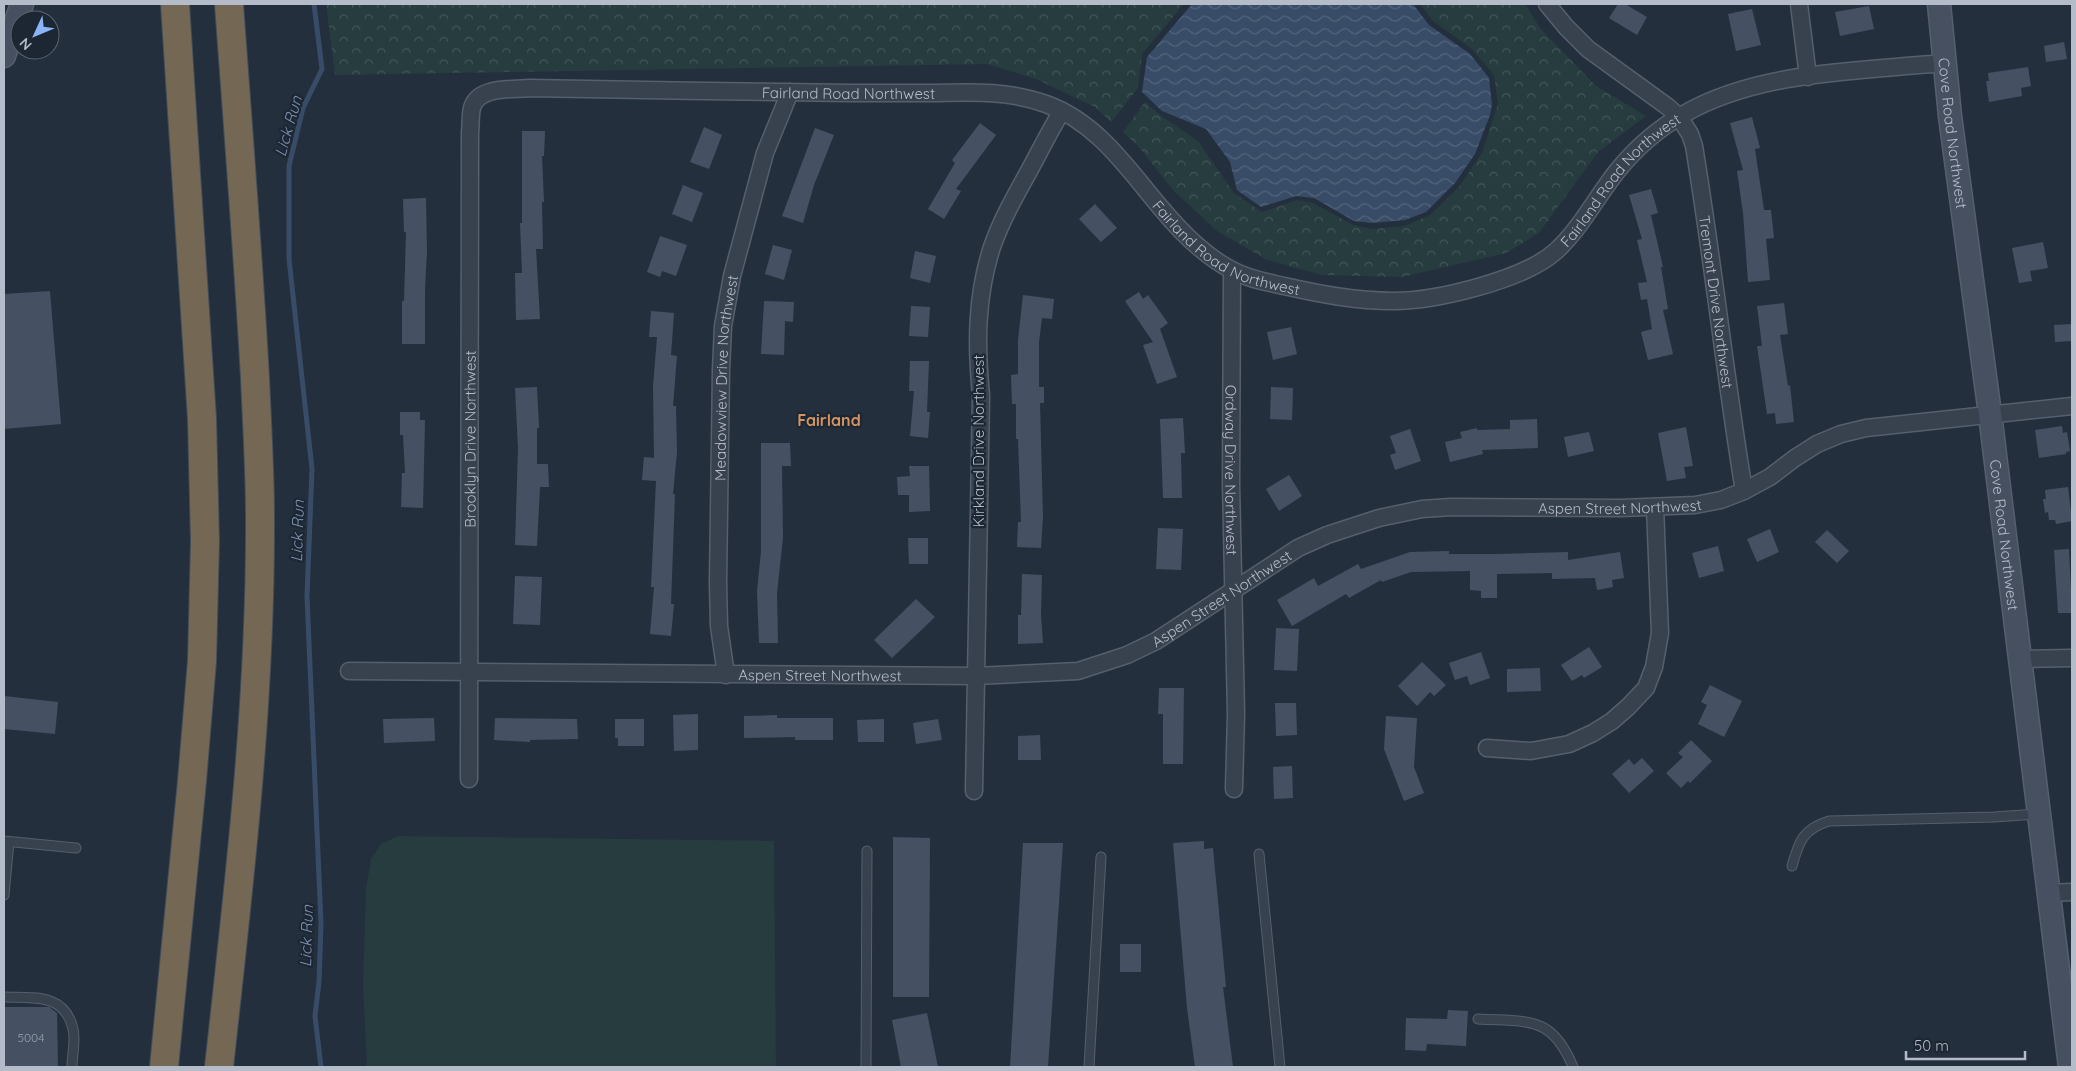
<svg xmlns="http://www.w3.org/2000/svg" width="2076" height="1071" viewBox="0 0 2076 1071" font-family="Quicksand,sans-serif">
<defs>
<pattern id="forest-crowns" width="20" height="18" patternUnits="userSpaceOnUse" patternTransform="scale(1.25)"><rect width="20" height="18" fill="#263c3f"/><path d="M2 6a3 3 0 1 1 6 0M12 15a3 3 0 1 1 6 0" fill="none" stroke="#435659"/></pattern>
<pattern id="water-waves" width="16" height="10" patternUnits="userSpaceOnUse" patternTransform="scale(1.25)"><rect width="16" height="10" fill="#394c67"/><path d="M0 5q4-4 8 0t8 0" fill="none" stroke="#53647b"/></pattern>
</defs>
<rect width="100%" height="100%" fill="#242f3e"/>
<!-- green -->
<path fill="#263c3f" d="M398,836L774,841L776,1067H367L363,986L366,888L371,859L381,844Z"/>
<!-- forest -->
<g fill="url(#forest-crowns)">
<path d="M326,4H1184L1142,54L1138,88L1111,122L1095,107L1036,79L988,64L335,75Z"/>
<path d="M1420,4H1525L1540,28L1596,86L1646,116L1598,152L1539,233L1506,253L1402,277L1322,275L1267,260L1217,231L1173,190L1139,147L1123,132L1145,102L1160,115L1198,141L1234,193L1262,212L1297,200L1313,203L1353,225L1371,229L1405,226L1430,215L1459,187L1482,153L1498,104L1494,75L1472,49L1433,21Z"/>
</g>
<!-- water -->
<path fill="url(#water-waves)" d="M1192,4H1413L1429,25L1470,54L1489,78L1492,105L1490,115L1475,154L1455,183L1426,212L1405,220L1372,223L1354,221L1314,198L1296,196L1261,207L1237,190L1230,162L1206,129L1162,111L1142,92L1147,57Z"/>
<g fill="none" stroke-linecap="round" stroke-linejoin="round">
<!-- stream -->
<path stroke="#394c67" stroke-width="5" d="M314,4L322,69L303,108L289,166V259L312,469L307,596L321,924L319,982L315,1016L321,1067"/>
</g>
<!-- building -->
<g fill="#455162">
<path d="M1618,4H1625L1647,17L1637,35L1609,18Z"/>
<path d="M1869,6L1874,29L1840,36L1835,12Z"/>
<path d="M1752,9L1761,45L1736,51L1728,14Z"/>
<path d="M2064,42L2067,59L2046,62L2044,46Z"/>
<path d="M2028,67L2031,86L2021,88L2022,96L1989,102L1986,81H1989L1988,73Z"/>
<path d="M1752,117L1760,148L1755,149L1764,210H1771L1774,238L1766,239L1770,280L1748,282L1743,213L1737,171L1743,170L1730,123Z"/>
<path d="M980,123L996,135L956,189L961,191L944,219L928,209L955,163L952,160Z"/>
<path d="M704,127L722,135L709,169L690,162Z"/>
<path d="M815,128L834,135L814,185L803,223L782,216Z"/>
<path d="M522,131H545L544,156H542L544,202H542L543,249H536L540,319L516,320L515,273H522L520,223H522Z"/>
<path d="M683,185L703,193L692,222L672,214Z"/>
<path d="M1651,189L1658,213L1651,215L1663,267H1661L1668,309L1663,310L1673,354L1648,360L1641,332L1652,329L1647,299L1641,300L1638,283L1647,282L1637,240L1642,239L1629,195Z"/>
<path d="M426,198L427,251L425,290V344H402V301H404L406,232H404L403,199Z"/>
<path d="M1095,204L1117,228L1101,242L1079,219Z"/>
<path d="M660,236L687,245L676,276L662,271L660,277L647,272Z"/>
<path d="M2043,242L2048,268L2030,271L2032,281L2019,283L2012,248Z"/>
<path d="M773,245L792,250L784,280L765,274Z"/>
<path d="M915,251L936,256L930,283L910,278Z"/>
<path d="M50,291L61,424L4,429V294Z"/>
<path d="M1139,292L1143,299L1148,295L1168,323L1160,329L1177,377L1157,384L1143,345L1153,342L1125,301Z"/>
<path d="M1023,295L1054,299L1052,319L1042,318L1039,342V387H1044V403H1040L1043,517L1041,548L1017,547L1018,522H1021L1018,439H1016V404H1012L1011,375L1018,374V340Z"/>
<path d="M764,301L794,302L793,322L785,321L784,355L761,354Z"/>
<path d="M1784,303L1788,334L1780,335L1788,386L1790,385L1794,422L1776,424L1775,413L1767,414L1757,346H1762L1757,306Z"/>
<path d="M911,306L930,307L928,337L909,336Z"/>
<path d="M651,311L674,313L671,355L677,356L673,406H676L677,452L673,494H675L671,604H674L671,636L650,634L654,587H651L656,481L642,480L644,457L654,458L653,387L657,337H649Z"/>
<path d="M2072,324V341L2055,342L2054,325Z"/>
<path d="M1291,327L1297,354L1273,360L1267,332Z"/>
<path d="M910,361H929L927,412H930L928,438L910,436L914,391H909Z"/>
<path d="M537,387L539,428H537V464H548L549,487H540L537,546L515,545L518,448L515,388Z"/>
<path d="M1271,387L1293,388L1292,420L1270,419Z"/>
<path d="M400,412H420V420H425L423,508L401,507L402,473H405L403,435H400Z"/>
<path d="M1183,418L1185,453H1181L1182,498H1163L1160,419Z"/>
<path d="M1537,419L1538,448L1482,450L1483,454L1450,462L1445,442L1462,438L1460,432L1477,428V430L1510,429V420Z"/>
<path d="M2062,426L2063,433L2067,432L2070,451L2066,452V454L2039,458L2035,430Z"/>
<path d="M1686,427L1693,466L1684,467L1686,478L1667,481L1658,433Z"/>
<path d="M1410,429L1421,461L1395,470L1390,455L1396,453L1390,436Z"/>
<path d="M1589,432L1594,451L1568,457L1564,437Z"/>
<path d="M761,443H790L791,466H782L783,538L777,593L778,643H759L757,592L761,551Z"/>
<path d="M909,466H929L930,511L909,512V495H898L897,477L910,476Z"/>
<path d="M1289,475L1302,496L1279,511L1266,489Z"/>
<path d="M2068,487L2072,521L2056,524L2055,520H2049L2048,512L2045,513L2043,499H2046L2045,490Z"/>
<path d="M1158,528L1183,529L1181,570L1156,569Z"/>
<path d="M1770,529L1779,552L1757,562L1747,539Z"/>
<path d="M1827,530L1849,551L1837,563L1815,542Z"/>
<path d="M908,538H928V564H909Z"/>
<path d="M1718,546L1724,571L1699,578L1692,553Z"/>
<path d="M2069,549L2072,613H2058L2054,550Z"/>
<path d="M1449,551V554H1496L1568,552V560L1620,552L1624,578L1612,580L1613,587L1597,590L1595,578L1552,579V573L1497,574V598H1481V591L1470,590V571L1411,572L1382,582L1381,580L1349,598L1346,594L1292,626L1277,600L1314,578L1318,586L1358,564L1361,569L1410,552Z"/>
<path d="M1022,574L1042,575L1041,615L1043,643L1018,644V615H1021Z"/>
<path d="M515,576L542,577L540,625L513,624Z"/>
<path d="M916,599L935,617L892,658L874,640Z"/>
<path d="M1276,628L1299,629L1297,671L1274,670Z"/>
<path d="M1589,647L1602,667L1584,678L1582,675L1572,681L1561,665Z"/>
<path d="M1481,652L1490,678L1470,685L1467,676L1455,680L1449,663Z"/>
<path d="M1422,662L1446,685L1434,696L1430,692L1417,706L1398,686Z"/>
<path d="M1540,668L1541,691L1507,692V669Z"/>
<path d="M1710,685L1742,701L1724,737L1698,724L1707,705L1701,702Z"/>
<path d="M1159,688H1184L1183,764H1163V714H1158Z"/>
<path d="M4,696L58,702L55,734L4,729Z"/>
<path d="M1275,703H1296L1297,735L1276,736Z"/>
<path d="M698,714V750L674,751L673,715Z"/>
<path d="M777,715V718H833V740H795V737L744,738V716Z"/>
<path d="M1386,716L1417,718L1414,767L1424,793L1404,801L1384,749Z"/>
<path d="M434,718L435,741L384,743L383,719Z"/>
<path d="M495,718L577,719L578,739L530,740V742L494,740Z"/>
<path d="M615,719H644V746H618V738H615Z"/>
<path d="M884,719V742H858L857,720Z"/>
<path d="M938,719L942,740L916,744L913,723Z"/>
<path d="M1040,735L1041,760H1018V736Z"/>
<path d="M1691,740L1712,761L1690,783L1688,781L1681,788L1666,773L1683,757L1678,753Z"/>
<path d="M1642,758L1654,771L1629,793L1612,774L1629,759L1634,765Z"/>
<path d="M1292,766L1293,798L1274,799L1273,767Z"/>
<path d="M893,837L930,838L929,997H893Z"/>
<path d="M1204,841V849L1213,848L1226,987H1223L1233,1067H1195L1187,1008L1173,843Z"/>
<path d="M1023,843H1063L1048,1067H1010Z"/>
<rect x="1120" y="944" width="21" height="28"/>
<path d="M4,1007H49L57,1013L58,1067H4Z"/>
<path d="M1448,1010L1468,1011L1466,1046L1427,1044L1426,1051L1405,1050L1406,1018L1447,1019Z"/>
<path d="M927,1013L938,1067H901L892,1020Z"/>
</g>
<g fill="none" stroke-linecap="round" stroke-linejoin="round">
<!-- lane casing -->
<g stroke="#565f6c" stroke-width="11">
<g id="lane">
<path d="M4,841L76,848"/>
<path d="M1259,854L1280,1067"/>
<path d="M1792,866C1799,841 1803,829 1829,821L1994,817L2039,814"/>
<path d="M4,895L9,842"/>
<path d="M4,997C33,998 65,993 73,1029C76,1040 72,1055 72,1067"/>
<path d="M1478,1019C1528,1022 1552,1015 1573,1067"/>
<path d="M866,1067L867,851"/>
<path d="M1089,1067L1101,857"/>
</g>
</g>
<!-- street casing -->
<g stroke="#565f6c" stroke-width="19">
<g id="street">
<path id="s1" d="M1547,4L1566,27L1588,49L1668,107L1679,117L1690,134L1694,146C1713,261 1725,376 1744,491"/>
<path d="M1799,4L1808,77"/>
<path id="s2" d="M1232,271L1231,484L1236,714L1234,789"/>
<path d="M2019,659L2072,658"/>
<path id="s3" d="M349,671L976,676L1078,671L1127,655L1156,641L1298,548L1327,535L1379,518L1422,509L1451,507L1621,508L1695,505L1721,500L1744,491L1770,477L1795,458L1817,444L1841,434L1866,428L2072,406"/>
<path id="s4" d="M726,675L719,626L718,582L721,370L723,326L732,276L765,153L790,92"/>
<path d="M1487,748L1531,751L1569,744L1593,733L1612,721L1628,707L1646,688L1654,667L1660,633L1655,507"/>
<path id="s5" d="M469,779L470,132C471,125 470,116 472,108C478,86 511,90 529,88C636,90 744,92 851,93C880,93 909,93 938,93C975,92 1011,91 1046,104C1097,122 1128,169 1161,208C1181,232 1204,256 1232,270C1248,279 1267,282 1284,286C1320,294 1356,301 1393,301C1436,301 1524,280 1556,251C1581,228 1597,196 1618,170C1636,148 1659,128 1684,114C1758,71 1859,71 1943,63"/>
<path d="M974,791L981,395C976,345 976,296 992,247C1001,221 1015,196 1029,171C1040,151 1050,130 1062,111"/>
<path d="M2049,893L2072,892"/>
</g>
</g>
<!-- secondary casing -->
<g stroke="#565f6c" stroke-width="25">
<g id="secondary">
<path id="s6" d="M1939,4L1950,116L1990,414L2070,1067"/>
<path d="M4,56L22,4"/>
</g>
</g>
<!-- highway casing -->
<g stroke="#434c59" stroke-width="30">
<g id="highway">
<path d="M164,1067L192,781L202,661L205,541L202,419L175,4"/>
<path d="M219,1067C239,885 261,701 260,517C260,471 257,424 255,378C248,253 238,128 229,4"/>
</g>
</g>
<!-- lane -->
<use href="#lane" stroke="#38414e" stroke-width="9"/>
<!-- street -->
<use href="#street" stroke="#38414e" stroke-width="16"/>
<!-- secondary -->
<use href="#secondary" stroke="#465061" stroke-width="22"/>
<!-- highway -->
<use href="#highway" stroke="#746855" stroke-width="28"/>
</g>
<g text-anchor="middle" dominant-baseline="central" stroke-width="4.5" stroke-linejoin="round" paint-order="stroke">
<!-- number labels -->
<g font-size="12" fill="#98a1af">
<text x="31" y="1037">5004</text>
</g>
<!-- street labels -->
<g font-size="15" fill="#b4bcc9" stroke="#1d2633">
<text stroke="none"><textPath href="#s5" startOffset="1055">Fairland Road Northwest</textPath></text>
<text stroke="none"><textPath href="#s6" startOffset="130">Cove Road Northwest</textPath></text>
<text stroke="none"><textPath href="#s5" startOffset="1940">Fairland Road Northwest</textPath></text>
<text stroke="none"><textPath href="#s5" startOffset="1490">Fairland Road Northwest</textPath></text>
<text stroke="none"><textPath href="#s1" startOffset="365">Tremont Drive Northwest</textPath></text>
<text stroke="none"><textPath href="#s4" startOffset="298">Meadowview Drive Northwest</textPath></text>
<text stroke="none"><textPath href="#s5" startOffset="340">Brooklyn Drive Northwest</textPath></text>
<text transform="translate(978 441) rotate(-90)">Kirkland Drive Northwest</text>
<text stroke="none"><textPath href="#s2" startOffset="199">Ordway Drive Northwest</textPath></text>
<text stroke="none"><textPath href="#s3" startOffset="1311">Aspen Street Northwest</textPath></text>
<text stroke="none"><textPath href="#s6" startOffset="535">Cove Road Northwest</textPath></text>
<text stroke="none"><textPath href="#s3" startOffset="891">Aspen Street Northwest</textPath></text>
<text stroke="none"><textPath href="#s3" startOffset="471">Aspen Street Northwest</textPath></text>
</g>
<!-- water labels -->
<g font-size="16" font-style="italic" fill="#7c92b1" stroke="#1d2633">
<text transform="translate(288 126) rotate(-74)">Lick Run</text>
<text transform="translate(297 531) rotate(-88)">Lick Run</text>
<text transform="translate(306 936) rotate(-88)">Lick Run</text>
</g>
<!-- neighbourhood labels -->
<g font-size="16" font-weight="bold" fill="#d59563" stroke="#1d2633">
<text x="829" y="420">Fairland</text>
</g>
</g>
<!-- border -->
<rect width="2076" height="1071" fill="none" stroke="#b4bcc9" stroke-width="10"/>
<!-- north arrow -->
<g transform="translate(35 35) rotate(226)"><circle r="24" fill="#1d2633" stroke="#59626f"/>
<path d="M0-4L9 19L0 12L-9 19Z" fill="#8ab4f8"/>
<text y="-8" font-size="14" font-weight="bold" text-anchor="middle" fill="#b4bcc9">N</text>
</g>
<!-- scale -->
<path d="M1906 1051v8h119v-8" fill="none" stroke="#b4bcc9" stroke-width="2.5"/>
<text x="1914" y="1051" font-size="15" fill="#b4bcc9" stroke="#1d2633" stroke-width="4" paint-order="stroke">50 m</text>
</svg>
